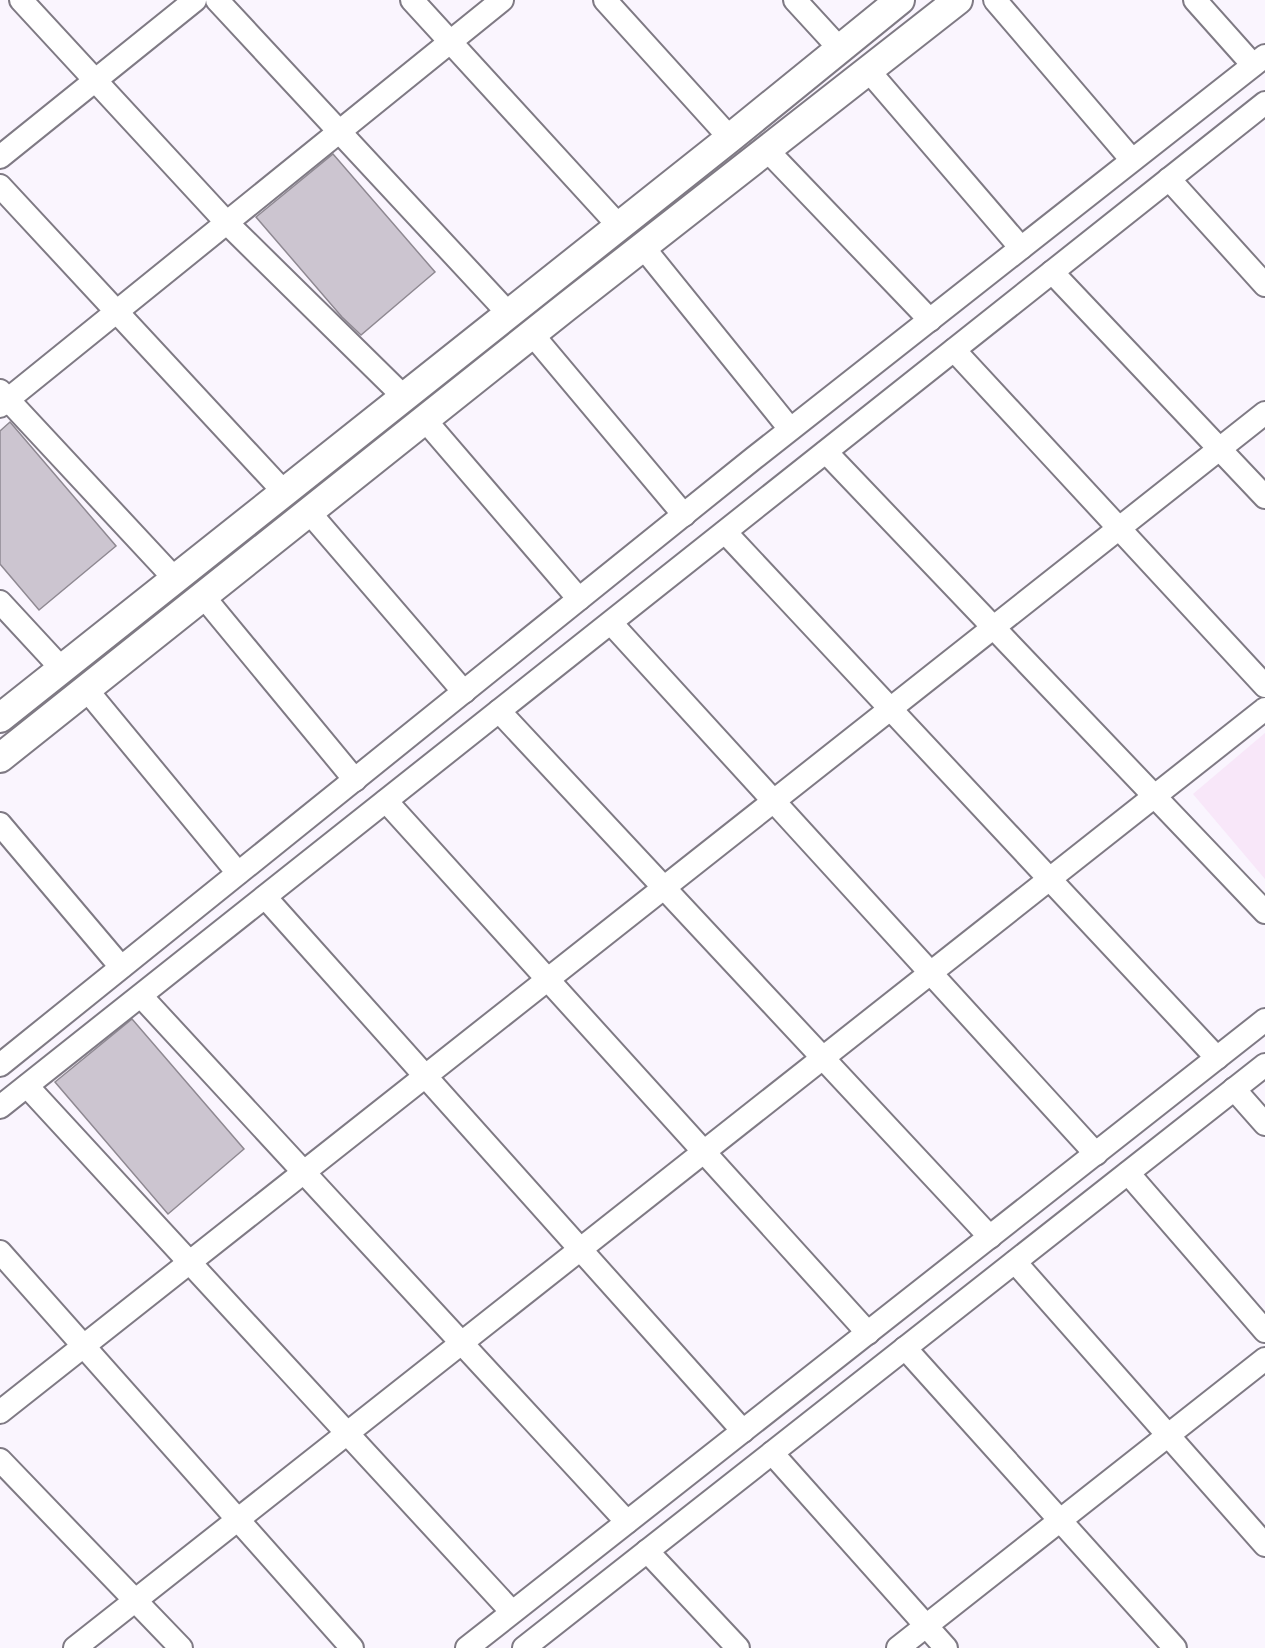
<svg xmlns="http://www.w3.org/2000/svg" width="1265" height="1648" viewBox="0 0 1265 1648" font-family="Raleway,sans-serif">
<rect width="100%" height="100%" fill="#faf5fe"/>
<!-- commercial -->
<path fill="#f8e7f9" d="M1265,733V879L1193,794Z"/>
<!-- building -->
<g fill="#ccc5d0" stroke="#8f8992" stroke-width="1.5">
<path d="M333,154L435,272L361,335L342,317L256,217Z"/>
<path d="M10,422L116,546L39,610L0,564V431Z"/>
<path d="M132,1019L244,1149L168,1214L55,1082Z"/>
</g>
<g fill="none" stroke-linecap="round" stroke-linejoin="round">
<!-- minor casing -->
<g stroke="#7f7a84" stroke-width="26">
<g id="minor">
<path d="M21,0L227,223L404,397"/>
<path d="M217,0L509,314"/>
<path d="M412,0L619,226"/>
<path d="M605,0L730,138"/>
<path d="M795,0L840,49"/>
<path d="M995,0L1132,160"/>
<path d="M1195,0L1253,65"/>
<path d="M868,70L1021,248"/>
<path d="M767,150L930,320"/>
<path d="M0,157L195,0"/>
<path d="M1169,179L1265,285"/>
<path d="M0,186L284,492"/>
<path d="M643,247L790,429"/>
<path d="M1052,272L1265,497"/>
<path d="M532,334L684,515"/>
<path d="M954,350L1265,686"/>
<path d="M0,391L175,579"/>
<path d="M0,406L502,0"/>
<path d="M425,420L579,599"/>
<path d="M826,452L1265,912"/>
<path d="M309,512L464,692"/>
<path d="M725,532L1217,1058"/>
<path d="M203,596L355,780"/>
<path d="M0,602L62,669"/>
<path d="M611,623L1096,1154"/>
<path d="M86,689L238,873"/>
<path d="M499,711L990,1237"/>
<path d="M386,801L868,1333"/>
<path d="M0,824L121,967"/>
<path d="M265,897L743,1431"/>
<path d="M141,996L627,1522"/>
<path d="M0,1065L754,458L1265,56"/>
<path d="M27,1086L512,1612"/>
<path d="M1234,1089L1265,1124"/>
<path d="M0,1107L1265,103"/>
<path d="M1128,1173L1265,1331"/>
<path d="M0,1252L352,1648"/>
<path d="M1015,1262L1265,1545"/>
<path d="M905,1348L1175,1648"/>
<path d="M0,1412L1265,413"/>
<path d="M772,1453L946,1648"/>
<path d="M0,1460L181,1648"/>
<path d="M647,1551L738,1648"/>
<path d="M75,1648L1265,709"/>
<path d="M467,1648L1265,1020"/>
<path d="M524,1648L1265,1065"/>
<path d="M898,1648L1265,1359"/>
</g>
</g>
<!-- major casing -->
<g stroke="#7f7a84" stroke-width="32">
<g id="major">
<path d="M0,718L730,138L900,0"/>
<path d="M0,758L566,307L958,0"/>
</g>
</g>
<!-- minor -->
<use href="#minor" stroke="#fff" stroke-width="22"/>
<!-- major -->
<use href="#major" stroke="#fff" stroke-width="28"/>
</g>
</svg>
